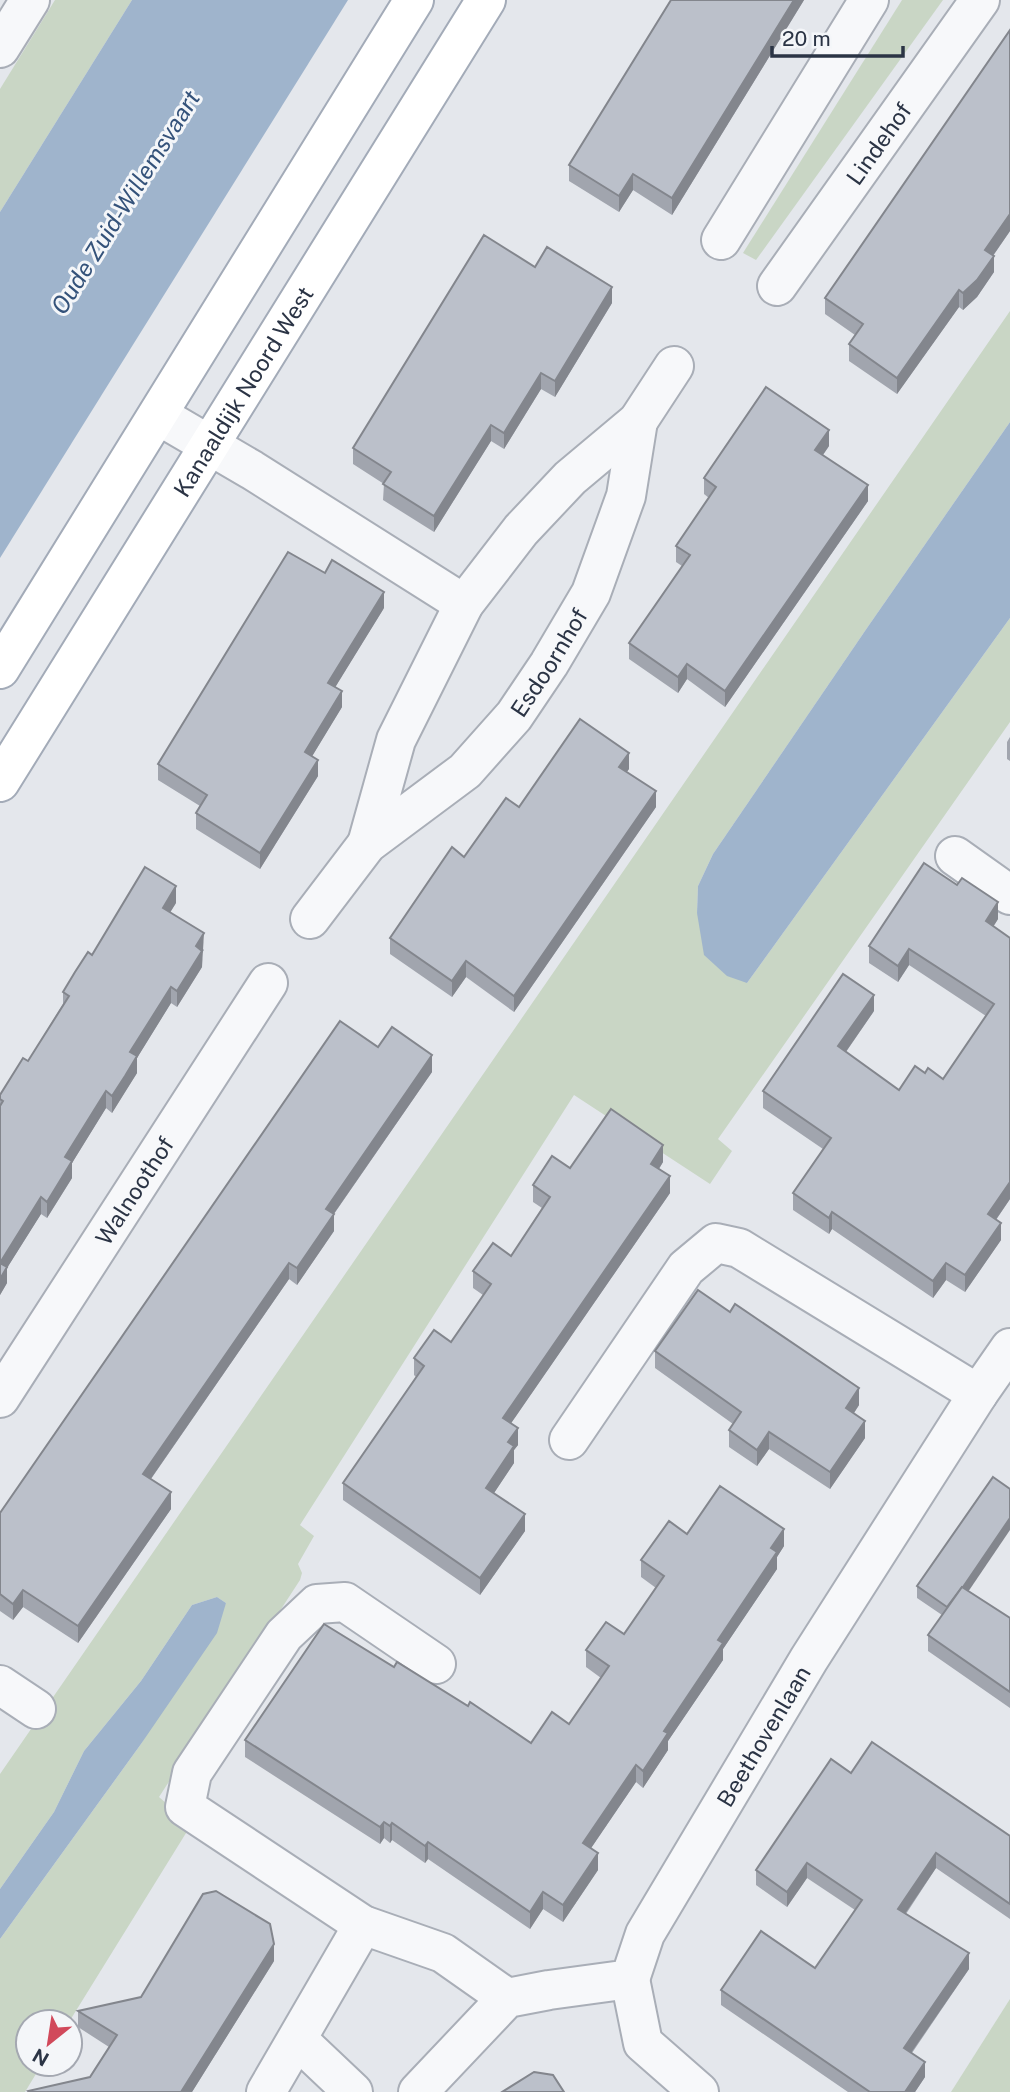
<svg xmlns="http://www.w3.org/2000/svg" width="1010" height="2092" viewBox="0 0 1010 2092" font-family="'Public Sans',sans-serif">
<rect width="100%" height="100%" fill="#e4e7ec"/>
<!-- green -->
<g fill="#c9d6c5">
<path d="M55,0H132L0,212V89Z"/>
<path d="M902,0H943L756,260L743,253Z"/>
<path d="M1010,311V422L867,628L713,854L698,886L697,913L747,983L1010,618V722L718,1139L732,1151L710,1184L574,1095L300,1525L314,1536L298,1564L302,1573L300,1580L159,1797L191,1825L69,2022H28V2064H42L25,2092H0V1939L141,1744L226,1603L217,1597L192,1605L141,1681L84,1751L54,1812L0,1889V1774Z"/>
<path d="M1010,1999V2092H951Z"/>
</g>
<!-- water -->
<g fill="#9fb4cc">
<path d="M132,0H348L0,558V212Z"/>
<path d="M1010,422V618L747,983L727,976L704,955L697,913L698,886L713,854L867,628Z"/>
<path d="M217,1597L226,1603L217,1633L141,1744L0,1939V1889L54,1812L84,1751L141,1681L192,1605Z"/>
</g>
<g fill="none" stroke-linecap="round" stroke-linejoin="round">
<!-- minor casing -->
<g stroke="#a9aeb7" stroke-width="42">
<g id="minor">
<path d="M0,48L30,0"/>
<path d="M721,240L869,0"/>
<path id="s1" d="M777,286L980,0"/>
<path d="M158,415L252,470L464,604"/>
<path d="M367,844L396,740L464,604L521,530L570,478L638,421L674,366"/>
<path d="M955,856L1010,895"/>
<path id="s2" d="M310,919L367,844L465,771L514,716L549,664L591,593L626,496L638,421"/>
<path id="s3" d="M0,1398L268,983"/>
<path d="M569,1440L686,1268L716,1243L739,1248L978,1394"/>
<path d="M436,1664L345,1602L317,1604L284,1635L192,1773L185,1807L363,1925L443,1953L507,1998"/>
<path d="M0,1685L36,1709"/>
<path d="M630,1979L643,2043L699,2092"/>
<path d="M298,2040L353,2092"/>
<path d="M266,2092L363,1925"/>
<path id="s4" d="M418,2092L507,1998L549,1990L630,1979L645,1934L809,1659L978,1394L1010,1348"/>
</g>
</g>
<!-- major casing -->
<g stroke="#a3abb8" stroke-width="42">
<g id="major">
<path d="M0,669L414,0"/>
<path id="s5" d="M0,782L486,0"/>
</g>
</g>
<!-- minor -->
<use href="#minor" stroke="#f7f8fa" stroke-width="38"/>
<!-- major -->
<use href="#major" stroke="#fff" stroke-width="38"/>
</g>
<!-- wall -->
<g fill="#a1a5ae">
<path d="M671,0H804L672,215L633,190L619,212L569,181V165Z"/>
<path d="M1010,231L993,256L994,272L977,297L963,310L959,307L897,394L849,361V344L855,335L825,314V298Z"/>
<path d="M535,267L612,303L555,397L541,389L504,449L491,441L434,532L383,500L384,484L353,464V448Z"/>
<path d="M829,446L823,455L868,501L725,707L687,679L678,693L629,659V643L682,566L676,562V546L709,498L704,494V478Z"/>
<path d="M384,608L335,687L342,707L312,756L318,776L260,869L196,829V813L200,806L158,780V764Z"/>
<path d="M1010,737V761L1007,759V742Z"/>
<path d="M629,769L626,772L656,807L514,1012L466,977L452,997L390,954V938L464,857L519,807Z"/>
<path d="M176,903L170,912L204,950L202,953V967L177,1007L171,1003L137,1058V1073L125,1092L112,1113L106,1108L72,1163V1178L47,1218L41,1214L7,1268V1283L0,1295V1095L28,1061L63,1004V992L92,955Z"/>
<path d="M998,919L993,927L1010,1199L996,1220L1001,1240L965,1292L946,1280L933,1298L832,1229L829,1234L793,1210V1193L823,1149L763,1108V1091L874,1011L846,1052L899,1090L925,1073L943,1079L986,1016L909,965L898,982L869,963V946Z"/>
<path d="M378,1047L432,1072L334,1214V1231L297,1285L289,1279L151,1479L171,1509L78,1643L23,1607L13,1620L0,1611V1513Z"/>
<path d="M663,1162L659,1169L670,1193L511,1423L518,1445L514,1450V1463L494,1493L525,1531L480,1595L343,1500V1483L416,1377L414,1375V1358L451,1342L483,1295L473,1288V1271L511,1256L542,1208L533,1202V1185L570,1168Z"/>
<path d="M655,1351L859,1405L854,1413L865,1438L830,1489L769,1449L757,1466L729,1447V1430L733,1424L655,1368Z"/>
<path d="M687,1534L784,1546L777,1557V1569L723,1649V1660L668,1741V1750L643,1788L636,1782L591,1848L598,1870L563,1922L543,1909L530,1929L428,1859L425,1863L392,1840L390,1843L384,1838L380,1844L245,1757V1740L394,1667L531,1743L569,1724L601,1678L586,1667V1650L624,1634L656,1588L641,1577V1560Z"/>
<path d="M917,1586L969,1591L1010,1618V1708L928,1651V1635L942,1615L917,1598Z"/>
<path d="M851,1773L1010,1836V1919L936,1868L906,1914L969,1969L912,2053L925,2077L915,2092H848L721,2005V1990L815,1968L855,1910L807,1878L787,1907L756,1885V1870Z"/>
<path d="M274,1961L192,2092H28V2091L90,2077L109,2047L78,2027V2011L141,1997Z"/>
</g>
<!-- shaded-wall -->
<g fill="#83868d">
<path d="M794,0H804L672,215V198Z"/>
<path d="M633,174V190L619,212V196Z"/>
<path d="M1010,214V231L985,267V250Z"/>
<path d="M994,256V272L977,297L963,310V293Z"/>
<path d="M612,287V303L555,397V381Z"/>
<path d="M959,290V307L897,394V378Z"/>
<path d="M541,373V389L504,449V433Z"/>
<path d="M491,425V441L434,532V516Z"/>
<path d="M829,430V446L815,466V450Z"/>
<path d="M868,485V501L725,707V691Z"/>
<path d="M384,592V608L328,699V683Z"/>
<path d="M687,664V679L678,693V677Z"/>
<path d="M342,691V707L305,768V752Z"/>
<path d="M629,753V769L619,783V767Z"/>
<path d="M318,760V776L260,869V853Z"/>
<path d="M656,791V807L514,1012V996Z"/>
<path d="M176,886V903L163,924V908Z"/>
<path d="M998,902V919L986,938V921Z"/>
<path d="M204,933L202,967L177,1007V991L196,946Z"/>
<path d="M909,949V965L898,982V966Z"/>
<path d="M466,961V977L452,997V981Z"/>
<path d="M171,987V1003L137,1058V1073L112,1113V1096L130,1052Z"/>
<path d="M874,995V1011L838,1063V1046Z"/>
<path d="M432,1055V1072L326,1225V1209Z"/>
<path d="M106,1091V1108L72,1163V1178L47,1218V1202L65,1157Z"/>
<path d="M663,1145V1162L651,1181V1164Z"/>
<path d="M670,1176V1193L503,1435V1418Z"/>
<path d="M1010,1182V1199L988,1231V1214Z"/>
<path d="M41,1197V1214L7,1268V1283L0,1295V1263Z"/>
<path d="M832,1212V1229L829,1234V1218Z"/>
<path d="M334,1214V1231L297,1285V1268Z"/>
<path d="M1001,1223V1240L965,1292V1275Z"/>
<path d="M289,1263V1279L143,1490V1474Z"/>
<path d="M946,1263V1280L933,1298V1281Z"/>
<path d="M859,1388V1405L846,1425V1408Z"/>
<path d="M865,1421V1438L830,1489V1472Z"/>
<path d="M518,1428V1445L514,1450V1463L486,1505V1488L508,1442Z"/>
<path d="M769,1432V1449L757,1466V1450Z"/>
<path d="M171,1492V1509L78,1643V1626Z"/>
<path d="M525,1514V1531L480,1595V1578Z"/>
<path d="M1010,1518V1530L949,1620V1608Z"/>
<path d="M784,1529V1546L777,1557V1569L723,1649V1660L668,1741V1750L643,1788V1771L664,1731L771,1548Z"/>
<path d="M23,1590V1607L13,1620V1604Z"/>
<path d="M636,1765V1782L583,1860V1843Z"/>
<path d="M384,1822V1838L380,1844V1827Z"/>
<path d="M392,1823V1840L390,1843V1826Z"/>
<path d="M428,1842V1859L425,1863V1846Z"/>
<path d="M598,1853V1870L563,1922V1905Z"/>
<path d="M936,1853V1868L898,1924V1909Z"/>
<path d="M807,1863V1878L787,1907V1892Z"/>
<path d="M543,1892V1909L530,1929V1912Z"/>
<path d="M274,1944V1961L192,2092H181Z"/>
<path d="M969,1953V1969L904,2063V2048Z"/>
<path d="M925,2062V2077L915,2092H905Z"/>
</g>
<!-- building -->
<g fill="#bbc0ca" stroke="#83868d" stroke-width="2">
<path d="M671,0H794L672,198L633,174L619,196L569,165Z"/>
<path d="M1010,30V214L985,250L994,256L977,280L963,293L959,290L897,378L849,344L863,324L825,298Z"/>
<path d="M484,235L535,267L547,247L612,287L555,381L541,373L504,433L491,425L434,516L383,484L391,472L353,448Z"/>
<path d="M766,387L829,430L815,450L868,485L725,691L687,664L678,677L629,643L690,555L676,546L716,487L704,478Z"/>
<path d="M288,552L325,573L332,560L384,592L328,683L342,691L305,752L318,760L260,853L196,813L207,795L158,764Z"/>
<path d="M580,719L629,753L619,767L656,791L514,996L466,961L452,981L390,938L452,847L464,857L506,798L519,807Z"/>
<path d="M924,863L957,885L962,878L998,902L986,921L1010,938V1182L988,1214L1001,1223L965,1275L946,1263L933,1281L832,1212L829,1218L793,1193L831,1138L763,1091L843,974L874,995L838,1046L899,1090L915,1066L925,1073L928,1068L943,1079L994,1004L909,949L898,966L869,946Z"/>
<path d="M145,867L176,886L163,908L204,933L196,946L202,951L177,991L171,987L130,1052L137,1056L125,1076L112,1096L106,1091L65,1157L72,1161L47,1202L41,1197L0,1263L7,1267L0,1279V1106L3,1101L0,1099V1095L23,1058L28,1061L69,996L63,992L75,972L88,952L92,955Z"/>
<path d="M340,1021L378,1047L392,1027L432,1055L326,1209L334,1214L297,1268L289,1263L143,1474L171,1492L78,1626L23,1590L13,1604L0,1594V1513Z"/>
<path d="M611,1109L663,1145L651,1164L670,1176L503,1418L518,1428L508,1442L514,1446L486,1488L525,1514L480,1578L343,1483L424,1366L414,1358L434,1330L451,1342L491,1284L473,1271L493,1243L511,1256L550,1197L533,1185L552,1156L570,1168Z"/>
<path d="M698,1290L730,1312L735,1304L859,1388L846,1408L865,1421L830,1472L769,1432L757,1450L729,1430L741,1412L655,1351Z"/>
<path d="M993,1477L1010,1489V1518L963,1587H962L947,1607L917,1586Z"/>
<path d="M720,1486L784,1529L771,1548L777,1552L718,1640L723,1643L664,1731L668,1733L643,1771L636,1765L583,1843L598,1853L563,1905L543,1892L530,1912L428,1842L425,1846L392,1823L390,1826L384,1822L380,1827L245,1740L324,1624L394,1667L397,1662L468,1706L470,1702L531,1743L552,1712L569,1724L609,1666L586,1650L606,1622L624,1634L664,1576L641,1560L669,1521L687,1534Z"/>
<path d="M962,1587L1010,1618V1692L928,1635Z"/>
<path d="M872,1742L1010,1836V1904L936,1853L898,1909L969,1953L904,2048L925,2062L905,2092H870L721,1990L761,1931L815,1968L862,1900L807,1863L787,1892L756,1870L831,1759L851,1773Z"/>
<path d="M216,1891L270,1924L274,1944L181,2092H29L28,2091L90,2077L117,2035L78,2011L141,1997L203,1894Z"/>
<path d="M534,2072L553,2075L564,2092H502Z"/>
</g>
<g text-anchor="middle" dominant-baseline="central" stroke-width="6" stroke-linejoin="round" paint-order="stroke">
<!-- street labels -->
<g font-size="23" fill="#2b3445" stroke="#f4f6f9">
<text stroke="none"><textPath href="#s1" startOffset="175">Lindehof</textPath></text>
<text stroke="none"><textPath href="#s5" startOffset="460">Kanaaldijk Noord West</textPath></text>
<text stroke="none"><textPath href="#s2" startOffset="354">Esdoornhof</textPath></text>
<text stroke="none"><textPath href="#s3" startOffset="247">Walnoothof</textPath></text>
<text stroke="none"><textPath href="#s4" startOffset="532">Beethovenlaan</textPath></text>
</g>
<!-- water labels -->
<g font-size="24" font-style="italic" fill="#34527a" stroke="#f4f6f9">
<text transform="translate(125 202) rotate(-58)">Oude Zuid-Willemsvaart</text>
</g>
</g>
<!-- north arrow -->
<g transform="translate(49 2043) rotate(210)"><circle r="33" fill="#f4f6f9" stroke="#a4a8b1" stroke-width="2"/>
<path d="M0-5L12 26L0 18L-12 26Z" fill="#d1495b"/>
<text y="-10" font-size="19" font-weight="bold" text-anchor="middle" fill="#2b3445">N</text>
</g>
<!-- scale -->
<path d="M772 46v10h131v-10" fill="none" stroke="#2b3445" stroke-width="3.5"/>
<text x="782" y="46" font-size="21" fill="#2b3445" stroke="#f4f6f9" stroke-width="5" paint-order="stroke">20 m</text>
</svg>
